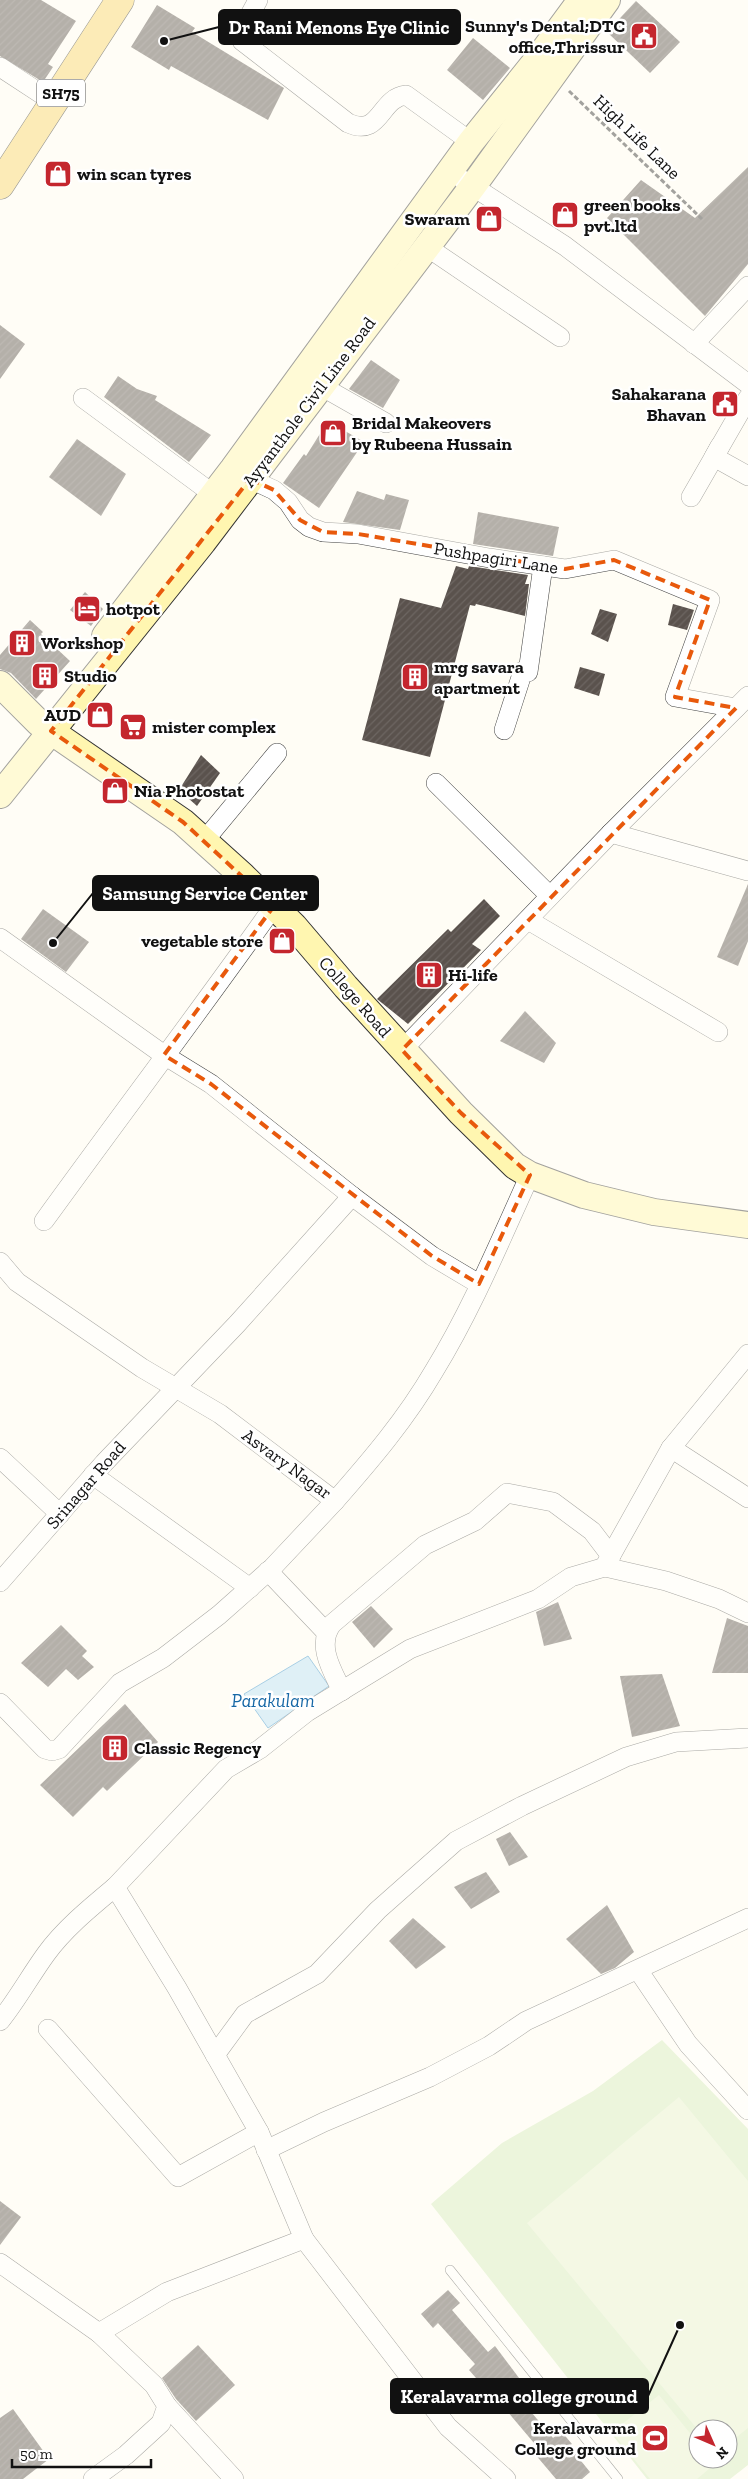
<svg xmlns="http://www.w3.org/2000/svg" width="748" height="2479" viewBox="0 0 748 2479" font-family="'Zilla Slab',serif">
<defs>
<pattern id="building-hatch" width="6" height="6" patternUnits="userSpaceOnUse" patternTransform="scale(1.25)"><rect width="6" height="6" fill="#5a524d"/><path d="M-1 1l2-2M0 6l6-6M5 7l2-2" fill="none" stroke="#6d6662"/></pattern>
</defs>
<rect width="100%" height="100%" fill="#fffdf5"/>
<!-- park -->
<path fill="#d5ebbd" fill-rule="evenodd" d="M662,2040L748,2129V2465L730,2479H647L431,2204L502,2143L593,2091ZM698,2429H728V2459H698Z"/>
<!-- pitch -->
<g fill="#e6f2cf">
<path d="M679,2097L748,2181V2428L728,2444V2429L698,2430L527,2223Z"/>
<path d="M659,2395L698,2443V2459H711L715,2464L697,2479H650L612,2432Z"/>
</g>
<!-- water -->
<path fill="#b9e0f7" stroke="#3f96cf" d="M308,1656L329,1686L268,1728L244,1694Z"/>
<!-- building -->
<g fill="url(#building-hatch)">
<path d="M0,0H41L76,21L48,64L53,67L43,82L0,56Z"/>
<path d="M636,1L680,42L650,73L607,32Z"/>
<path d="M157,5L195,28L192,32L284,88L268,120L171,66L169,70L131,47Z"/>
<path d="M473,38L510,68L483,100L447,70Z"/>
<path d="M748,167V264L705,316L607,218L641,180L695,218Z"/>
<path d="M0,325L25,344L0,379Z"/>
<path d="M371,360L400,380L383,408L349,389Z"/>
<path d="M118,376L137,389L157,396L155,400L211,435L189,462L104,397Z"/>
<path d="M328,421L364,442L319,508L283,483L304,454L306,456Z"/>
<path d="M77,439L126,474L101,516L49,477Z"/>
<path d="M357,491L384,500L386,494L409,500L400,530L343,522Z"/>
<path d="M478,512L559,527L553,556L473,544Z"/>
<path d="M456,566L468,569L469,566L528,575L525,584H529L525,616L476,604L475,606L470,605L430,757L362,740L400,598L441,608Z"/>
<path d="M85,592L103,609L91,626L70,610Z"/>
<path d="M673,604L694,610L687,630L668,625Z"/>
<path d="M600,609L617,614L608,642L591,634Z"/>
<path d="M30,620L43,632L41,634L70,661L36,699L11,673L0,669V655Z"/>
<path d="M580,667L605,674L599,696L574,688Z"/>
<path d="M201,755L220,773L197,806L179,790Z"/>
<path d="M748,884V941L738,966L717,957Z"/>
<path d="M484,899L500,916L472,944L481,950L408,1024L377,999L448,929L451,932Z"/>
<path d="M43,909L89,942L66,972L21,939Z"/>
<path d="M525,1011L556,1043L544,1063L500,1041Z"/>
<path d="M558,1602L572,1639L544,1646L536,1612Z"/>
<path d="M371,1606L393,1629L374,1648L352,1622Z"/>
<path d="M727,1618L748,1626V1673H712Z"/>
<path d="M61,1625L87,1651L82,1656L94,1667L78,1680L66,1669L48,1687L21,1663Z"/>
<path d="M662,1674L680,1726L632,1737L620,1676Z"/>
<path d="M125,1704L158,1742L107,1791L103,1787L73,1817L40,1785Z"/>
<path d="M510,1832L528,1857L509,1866L496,1839Z"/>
<path d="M486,1872L500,1892L471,1909L454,1887Z"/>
<path d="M607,1905L634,1952L615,1968L601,1974L566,1939Z"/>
<path d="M413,1918L446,1947L416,1969L389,1941Z"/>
<path d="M0,2201L21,2217L0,2245Z"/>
<path d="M448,2290L460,2303L452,2310L488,2352L495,2346L525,2386L516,2394L553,2438L561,2431L572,2444L569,2446L590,2472L582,2479H556L534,2453L539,2449L502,2405L498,2409L487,2396L490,2394L469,2370L475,2364L438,2323L433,2328L421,2314Z"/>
<path d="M198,2345L235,2385L196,2421L176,2399L162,2378Z"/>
<path d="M13,2409L49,2459L23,2479H0V2418Z"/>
</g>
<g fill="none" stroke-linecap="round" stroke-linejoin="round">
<!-- lane casing -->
<g stroke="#444" stroke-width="10">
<path id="lane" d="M450,2270L618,2479"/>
</g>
<!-- street casing -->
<g stroke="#444" stroke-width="20">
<g id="street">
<path d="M258,0L239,35L242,41L348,123C381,138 379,98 406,95L471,142"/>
<path d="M0,67L55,103"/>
<path d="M463,180L565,246L748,384"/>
<path d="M427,247L560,337"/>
<path d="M694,344L748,286"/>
<path d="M321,386L386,423"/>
<path d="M83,398L213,494"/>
<path d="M720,446L714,457L748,476"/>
<path d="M250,479L274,490L288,502L300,520L309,527L323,532L358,534L489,558L565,569L614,560L710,600L675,697L736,708"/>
<path d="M691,497L748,398"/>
<path d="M504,730L523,671L528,672L543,566"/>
<path d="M436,783L550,896"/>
<path d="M611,833L748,871"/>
<path d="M204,841L277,753"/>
<path d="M528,920L718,1032"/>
<path d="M0,938L164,1055L211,1084L352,1196L237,1324L104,1463L0,1582"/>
<path d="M402,1050L611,833L748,696"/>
<path d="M352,1196L432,1256L479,1284"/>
<path d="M44,1221C120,1116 199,1012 274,906"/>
<path d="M0,1262L17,1282L142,1368L220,1414L335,1501C371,1460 406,1419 434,1371C472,1309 500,1241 530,1175"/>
<path d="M671,1448L748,1498"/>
<path d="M0,1458L60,1514"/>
<path d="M93,1475L250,1588"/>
<path d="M605,1566L671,1448L748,1354"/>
<path d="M268,1571L326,1632"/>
<path d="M342,1691C332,1670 316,1645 332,1624L425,1545L475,1521L507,1493L553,1502L592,1531L611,1556"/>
<path d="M0,1703L45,1749L52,1751L59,1749L120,1683L163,1658L219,1615L272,1568L335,1501"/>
<path d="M115,1887L226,1769L260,1749L307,1712L410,1649L538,1599L571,1577L605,1567L666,1581L719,1599L748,1613"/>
<path d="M638,1970L688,2044L748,2110"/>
<path d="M0,2021C17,2000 30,1976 46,1954C64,1929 91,1907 115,1887L177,1988L259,2132L304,2239L167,2292L99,2333L154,2385L167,2406L161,2423L126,2455L93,2479"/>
<path d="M48,2029L178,2177L259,2132"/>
<path d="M215,2055L245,2014L317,1974L378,1910L456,1841L522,1806L626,1757L676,1742L748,1738"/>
<path d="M266,2150L324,2122L430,2077L489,2046L526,2021L748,1918"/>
<path d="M304,2239L448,2427L506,2479"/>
<path d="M0,2263L99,2333"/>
<path d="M167,2406L234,2479"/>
</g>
</g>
<!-- secondary casing -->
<g stroke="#333" stroke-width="28">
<g id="secondary">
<path d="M105,636L233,469L471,142L536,61L581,0"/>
<path d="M0,684L39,723L183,822L243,876L294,926L346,987L461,1113L515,1166L530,1175L584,1195L654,1212L748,1225"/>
<path d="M0,795L203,542L473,186L607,0"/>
</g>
</g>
<!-- primary casing -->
<g stroke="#222" stroke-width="29">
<path id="primary" d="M0,185L120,0"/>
</g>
<!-- path -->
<path stroke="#333" stroke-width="3" stroke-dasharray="5 2.5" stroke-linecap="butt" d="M569,91L702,219"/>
<!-- lane -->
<use href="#lane" stroke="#fff" stroke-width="9"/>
<!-- street -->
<use href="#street" stroke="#fff" stroke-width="19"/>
<!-- secondary -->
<use href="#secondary" stroke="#fff6b0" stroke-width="26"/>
<!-- primary -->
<use href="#primary" stroke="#f9d66b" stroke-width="28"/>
</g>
<!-- marked area -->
<path d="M0 0H748V2479H0ZM250,479L274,490L300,520L323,532L358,534L565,569L614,560L710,600L675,697L736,708L402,1050L461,1113L530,1175L479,1284L432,1256L211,1084L164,1055L274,906L183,822L51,731Z" fill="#fffdf5" fill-opacity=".55" fill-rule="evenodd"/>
<path fill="none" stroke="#e8590c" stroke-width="4" stroke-dasharray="10 6" stroke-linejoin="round" d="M250,479L274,490L300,520L323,532L358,534L565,569L614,560L710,600L675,697L736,708L402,1050L461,1113L530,1175L479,1284L432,1256L211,1084L164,1055L274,906L183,822L51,731Z"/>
<!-- icons -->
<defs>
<g id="civic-square" transform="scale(1.4375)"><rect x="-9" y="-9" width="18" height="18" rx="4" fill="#c4262e" stroke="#fff"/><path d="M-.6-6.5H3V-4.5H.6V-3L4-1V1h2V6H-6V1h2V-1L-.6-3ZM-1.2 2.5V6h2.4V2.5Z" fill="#fff"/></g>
<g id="shop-square" transform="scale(1.4375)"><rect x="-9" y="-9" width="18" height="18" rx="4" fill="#c4262e" stroke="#fff"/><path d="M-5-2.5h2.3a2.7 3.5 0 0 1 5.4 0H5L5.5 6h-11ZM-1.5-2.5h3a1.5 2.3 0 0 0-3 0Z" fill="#fff"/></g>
<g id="hotel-square" transform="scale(1.4375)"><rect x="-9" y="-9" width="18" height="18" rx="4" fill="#c4262e" stroke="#fff"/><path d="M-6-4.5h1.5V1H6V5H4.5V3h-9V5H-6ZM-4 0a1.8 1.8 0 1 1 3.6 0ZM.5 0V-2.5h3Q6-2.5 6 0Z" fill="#fff"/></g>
<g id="building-square" transform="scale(1.4375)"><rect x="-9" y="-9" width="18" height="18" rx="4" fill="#c4262e" stroke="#fff"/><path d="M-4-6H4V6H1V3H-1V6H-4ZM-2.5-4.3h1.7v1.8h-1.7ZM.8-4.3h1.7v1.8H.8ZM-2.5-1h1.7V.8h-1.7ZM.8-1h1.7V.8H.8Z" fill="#fff"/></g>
<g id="supermarket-square" transform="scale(1.4375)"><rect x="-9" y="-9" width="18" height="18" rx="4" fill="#c4262e" stroke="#fff"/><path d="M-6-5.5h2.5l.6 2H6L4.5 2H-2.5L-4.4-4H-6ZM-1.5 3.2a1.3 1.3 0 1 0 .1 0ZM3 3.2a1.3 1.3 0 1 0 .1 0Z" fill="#fff"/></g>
<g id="stadium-square" transform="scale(1.4375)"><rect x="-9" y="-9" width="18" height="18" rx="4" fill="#c4262e" stroke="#fff"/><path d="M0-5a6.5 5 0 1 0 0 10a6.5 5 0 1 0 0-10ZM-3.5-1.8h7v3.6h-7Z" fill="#fff"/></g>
</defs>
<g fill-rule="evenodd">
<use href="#civic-square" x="644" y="36"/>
<use href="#shop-square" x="58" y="174"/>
<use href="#shop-square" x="565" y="215"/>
<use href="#shop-square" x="489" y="219"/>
<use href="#civic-square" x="725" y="404"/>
<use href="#shop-square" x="333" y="433"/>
<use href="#hotel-square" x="87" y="609"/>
<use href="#building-square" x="22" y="643"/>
<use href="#building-square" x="45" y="676"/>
<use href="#building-square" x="415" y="677"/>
<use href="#shop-square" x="100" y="715"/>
<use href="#supermarket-square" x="133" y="727"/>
<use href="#shop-square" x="115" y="791"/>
<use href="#shop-square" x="282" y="941"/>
<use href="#building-square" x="429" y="975"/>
<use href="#building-square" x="115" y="1748"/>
<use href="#stadium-square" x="655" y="2438"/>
</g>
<g text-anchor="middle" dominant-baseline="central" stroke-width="5" stroke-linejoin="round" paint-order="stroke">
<!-- shield labels -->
<rect fill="#fff" stroke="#585858" stroke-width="1" x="37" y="79.5" width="48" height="27" rx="4"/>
<g font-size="16" font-weight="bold" fill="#111">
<text x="61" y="93">SH75</text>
</g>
<!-- poi labels -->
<g font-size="18" font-weight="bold" fill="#111" stroke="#fff" text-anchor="start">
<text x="625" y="26" text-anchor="end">Sunny's Dental;DTC<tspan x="625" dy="21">office,Thrissur</tspan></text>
<text x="77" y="174">win scan tyres</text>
<text x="584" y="205">green books<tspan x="584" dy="21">pvt.ltd</tspan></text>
<text x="470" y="219" text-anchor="end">Swaram</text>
<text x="706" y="394" text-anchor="end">Sahakarana<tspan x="706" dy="21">Bhavan</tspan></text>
<text x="352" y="423">Bridal Makeovers<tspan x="352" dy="21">by Rubeena Hussain</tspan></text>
<text x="106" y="609">hotpot</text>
<text x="41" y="643">Workshop</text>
<text x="434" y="667">mrg savara<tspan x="434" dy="21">apartment</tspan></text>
<text x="64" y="676">Studio</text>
<text x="81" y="715" text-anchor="end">AUD</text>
<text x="152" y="727">mister complex</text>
<text x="134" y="791">Nia Photostat</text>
<text x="263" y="941" text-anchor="end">vegetable store</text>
<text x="448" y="975">Hi-life</text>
<text x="134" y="1748">Classic Regency</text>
<text x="636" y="2428" text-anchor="end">Keralavarma<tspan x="636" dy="21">College ground</tspan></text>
</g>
<!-- street labels -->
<g font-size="18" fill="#111" stroke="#fff">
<text transform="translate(637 137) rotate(44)">High Life Lane</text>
<text transform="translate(309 402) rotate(-53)">Ayyanthole Civil Line Road</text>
<text transform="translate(496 558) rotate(9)">Pushpagiri Lane</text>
<text transform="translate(355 997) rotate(49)">College Road</text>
<text transform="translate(287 1464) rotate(36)">Asvary Nagar</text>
<text transform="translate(86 1485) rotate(-49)">Srinagar Road</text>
</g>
<!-- water labels -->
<g font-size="19" font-style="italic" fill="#1768a6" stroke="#fff">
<text x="273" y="1700">Parakulam</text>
</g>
</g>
<!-- callouts -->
<path fill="none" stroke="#111" stroke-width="2" d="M164 41L219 27M53 943L93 893M680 2325L648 2396"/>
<g fill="#111" stroke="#fff" stroke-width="2">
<circle cx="164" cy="41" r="5"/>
<circle cx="53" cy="943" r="5"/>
<circle cx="680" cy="2325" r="5"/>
</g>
<g fill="#111" stroke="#111" stroke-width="2">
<rect x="219" y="10" width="241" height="34" rx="5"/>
<rect x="93" y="876" width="225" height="34" rx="5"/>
<rect x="391" y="2379" width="257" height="34" rx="5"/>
</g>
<g font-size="19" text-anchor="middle" font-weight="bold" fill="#fff">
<text x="339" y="34">Dr Rani Menons Eye Clinic</text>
<text x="205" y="900">Samsung Service Center</text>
<text x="519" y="2403">Keralavarma college ground</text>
</g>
<!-- north arrow -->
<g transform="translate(713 2444) rotate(135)"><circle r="24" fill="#ffffff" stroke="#a0a0a0"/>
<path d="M0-4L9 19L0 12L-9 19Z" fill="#c4262e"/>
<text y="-8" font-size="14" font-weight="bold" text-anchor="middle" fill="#111111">N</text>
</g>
<!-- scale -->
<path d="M12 2459v8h139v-8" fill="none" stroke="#111111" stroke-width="2.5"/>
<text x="20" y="2459" font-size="15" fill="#111111" stroke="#ffffff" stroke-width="4" paint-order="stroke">50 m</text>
</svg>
